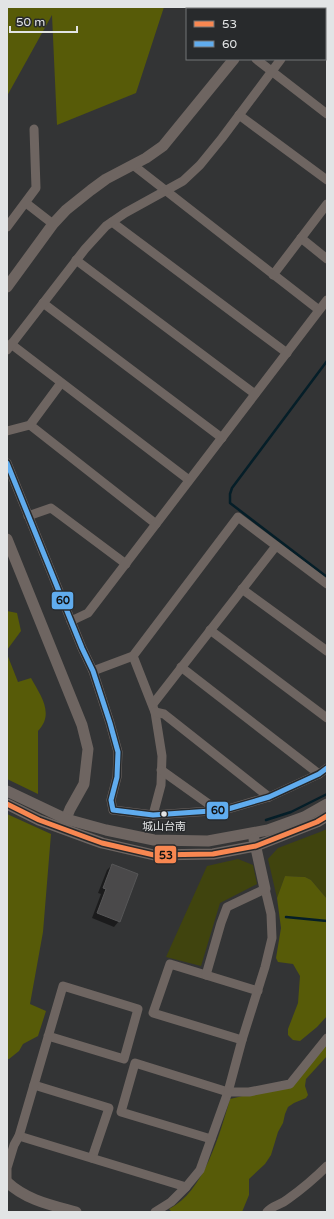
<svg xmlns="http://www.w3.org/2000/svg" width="334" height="1219" viewBox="0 0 334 1219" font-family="'Varela Round','Noto Sans JP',sans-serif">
<rect width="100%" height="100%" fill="#333435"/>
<!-- green -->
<g fill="#40440e">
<path d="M327,829V899L311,880L305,877L285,876L277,898L268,859L278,848L320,832Z"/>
<path d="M238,859L253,865L257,884L220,903L201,966L166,957L207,866Z"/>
</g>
<!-- forest -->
<g fill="#575b08">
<path d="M7,7H164L136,93L57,125L52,15L7,96Z"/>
<path d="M7,611L17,613L21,631L7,650Z"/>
<path d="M7,654L18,682L31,678C40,695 55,713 38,731V794L7,779Z"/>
<path d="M7,814L51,834L43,932L30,1004L46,1011L38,1036L23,1044L19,1051L9,1059H7Z"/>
<path d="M285,876L305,877L311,880L327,899V1016L317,1027L300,1041L293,1040L288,1035V1029L298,1003L300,976L293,964L278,962L276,958L281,928L277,898Z"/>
<path d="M327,1042V1056L306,1079L305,1086L308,1095L306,1098L294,1103L288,1107L285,1114L283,1123L278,1132L271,1155L265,1164L249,1179V1195L242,1212H172L169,1209C204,1192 220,1133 230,1099L255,1093L291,1087Z"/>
</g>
<!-- shadow -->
<path fill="#0007" d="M112,865L119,921L114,927L92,918L101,894L98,893L107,870Z"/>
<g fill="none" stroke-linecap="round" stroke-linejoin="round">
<!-- stream -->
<g stroke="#051e28" stroke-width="2.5">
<path d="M327,361L232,488L230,494V503L327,577"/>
<path d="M266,820L291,812L327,794"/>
<path d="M286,917L327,921"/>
</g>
</g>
<!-- building -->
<path fill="#4a494a" stroke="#565657" d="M112,864L138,874L120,922L97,913L106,889L103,888Z"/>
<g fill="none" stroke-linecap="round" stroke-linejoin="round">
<!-- minor -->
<g stroke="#6e6561" stroke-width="9">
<path d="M249,9V7"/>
<path d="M325,23H327"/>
<path d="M325,43L327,45"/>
<path d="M256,59L327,114"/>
<path d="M239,115L327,180"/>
<path d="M133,165L319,310"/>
<path d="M26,203L53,224"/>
<path d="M112,222L287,353"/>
<path d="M7,227L36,188L34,129"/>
<path d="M301,238L327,259"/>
<path d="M76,260L255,394"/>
<path d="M273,275L327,204"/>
<path d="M43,303L222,438"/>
<path d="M11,344L189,480"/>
<path d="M7,350L85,249L106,226L125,213L183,181L200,165L222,138L281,59"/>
<path d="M30,425L156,524"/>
<path d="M7,431L30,425L61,383"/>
<path d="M7,463L82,648L93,671L110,723L118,752L117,777L111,800L113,810L153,815L211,811L228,809L269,797L319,774L327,768"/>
<path d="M28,516L51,508L126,564"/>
<path d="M242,589L327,651"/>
<path d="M71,621L88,613L327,300"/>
<path d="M210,630L327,718"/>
<path d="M133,656L155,712L162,756L161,785L153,815"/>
<path d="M181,667L319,774"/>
<path d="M93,671L133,656L238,517L327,584"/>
<path d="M153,704L276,546"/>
<path d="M155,712L164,714L269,797"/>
<path d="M161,770L210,805L211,811"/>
<path d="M242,1040L153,1013L170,964L258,991"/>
<path d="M34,1085L109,1108L92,1158"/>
<path d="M19,1136L186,1187"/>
<path d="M211,1139L121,1112L135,1063L228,1092H249L290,1084L327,1038"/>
<path d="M7,1182V1168L14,1145L19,1136L63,986L138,1009L124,1059L48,1036"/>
<path d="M155,1212L171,1202L186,1187L200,1170L228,1092L242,1040L265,967L272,938L271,914L265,889L227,907L221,923L206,975"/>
<path d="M267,1212C273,1205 281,1205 288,1199C302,1189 315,1178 327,1166"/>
</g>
<!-- tertiary -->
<g stroke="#6e6561" stroke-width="11">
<path d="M274,9L276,7"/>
<path d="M7,287L53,224L66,210L91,190L106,179L146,158L163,146L234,59"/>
<path d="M7,539L82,725L88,749L84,784L70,809L63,826"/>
<path d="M7,791L66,819L106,830L154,840L208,841L268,830L304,817L327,804"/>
<path d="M7,804L39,820L88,838L102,843L154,855L213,854L256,846L317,822L327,816"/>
<path d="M254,839L265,889"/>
<path d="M7,1182C26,1200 51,1205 76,1212"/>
</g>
<!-- bus-1 casing -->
<g stroke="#282a2c" stroke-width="8">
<path id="bus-1" d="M7,804L39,820L88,838L102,843L154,855L213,854L256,846L317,822L327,816"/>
</g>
<!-- bus-2 casing -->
<g stroke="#282a2c" stroke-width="8">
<path id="bus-2" d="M7,463L82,648L93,671L110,723L118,752L117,777L111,800L113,810L153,815L211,811L228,809L269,797L319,774L327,768"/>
</g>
<!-- bus-1 -->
<use href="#bus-1" stroke="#f88751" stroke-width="5"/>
<!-- bus-2 -->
<use href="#bus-2" stroke="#60acee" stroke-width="5"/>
</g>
<!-- markers -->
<circle fill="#e2e4e5" stroke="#282a2c" stroke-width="1.5" cx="164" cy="814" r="3.5"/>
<g text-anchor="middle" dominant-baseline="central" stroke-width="3" stroke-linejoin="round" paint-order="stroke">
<!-- bus labels -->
<g font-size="11" fill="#e2e4e5" stroke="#282a2c">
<text x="164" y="826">城山台南</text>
</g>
</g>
<g stroke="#282a2c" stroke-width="1.5">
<rect x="51" y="591" width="23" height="19" rx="4" fill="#60acee"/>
<rect x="206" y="801" width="23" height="19" rx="4" fill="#60acee"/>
<rect x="154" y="845" width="23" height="19" rx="4" fill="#f88751"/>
</g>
<g font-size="11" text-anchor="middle" font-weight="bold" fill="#111">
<text x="63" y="604">60</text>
<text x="218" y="814">60</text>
<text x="166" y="859">53</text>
</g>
<!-- border -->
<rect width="334" height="1219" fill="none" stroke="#e2e4e5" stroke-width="16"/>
<!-- legend -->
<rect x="186" y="8" width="140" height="52" fill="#282a2c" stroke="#727476"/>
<rect x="194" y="21" width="20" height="6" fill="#f88751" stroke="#727476"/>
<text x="222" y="28" font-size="12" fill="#e2e4e5">53</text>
<rect x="194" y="41" width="20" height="6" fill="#60acee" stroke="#727476"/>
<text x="222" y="48" font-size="12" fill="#e2e4e5">60</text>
<!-- scale -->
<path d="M10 26v6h67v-6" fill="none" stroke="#e2e4e5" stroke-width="2"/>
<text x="16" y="26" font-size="12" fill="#e2e4e5" stroke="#282a2c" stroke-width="3" paint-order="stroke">50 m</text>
</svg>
